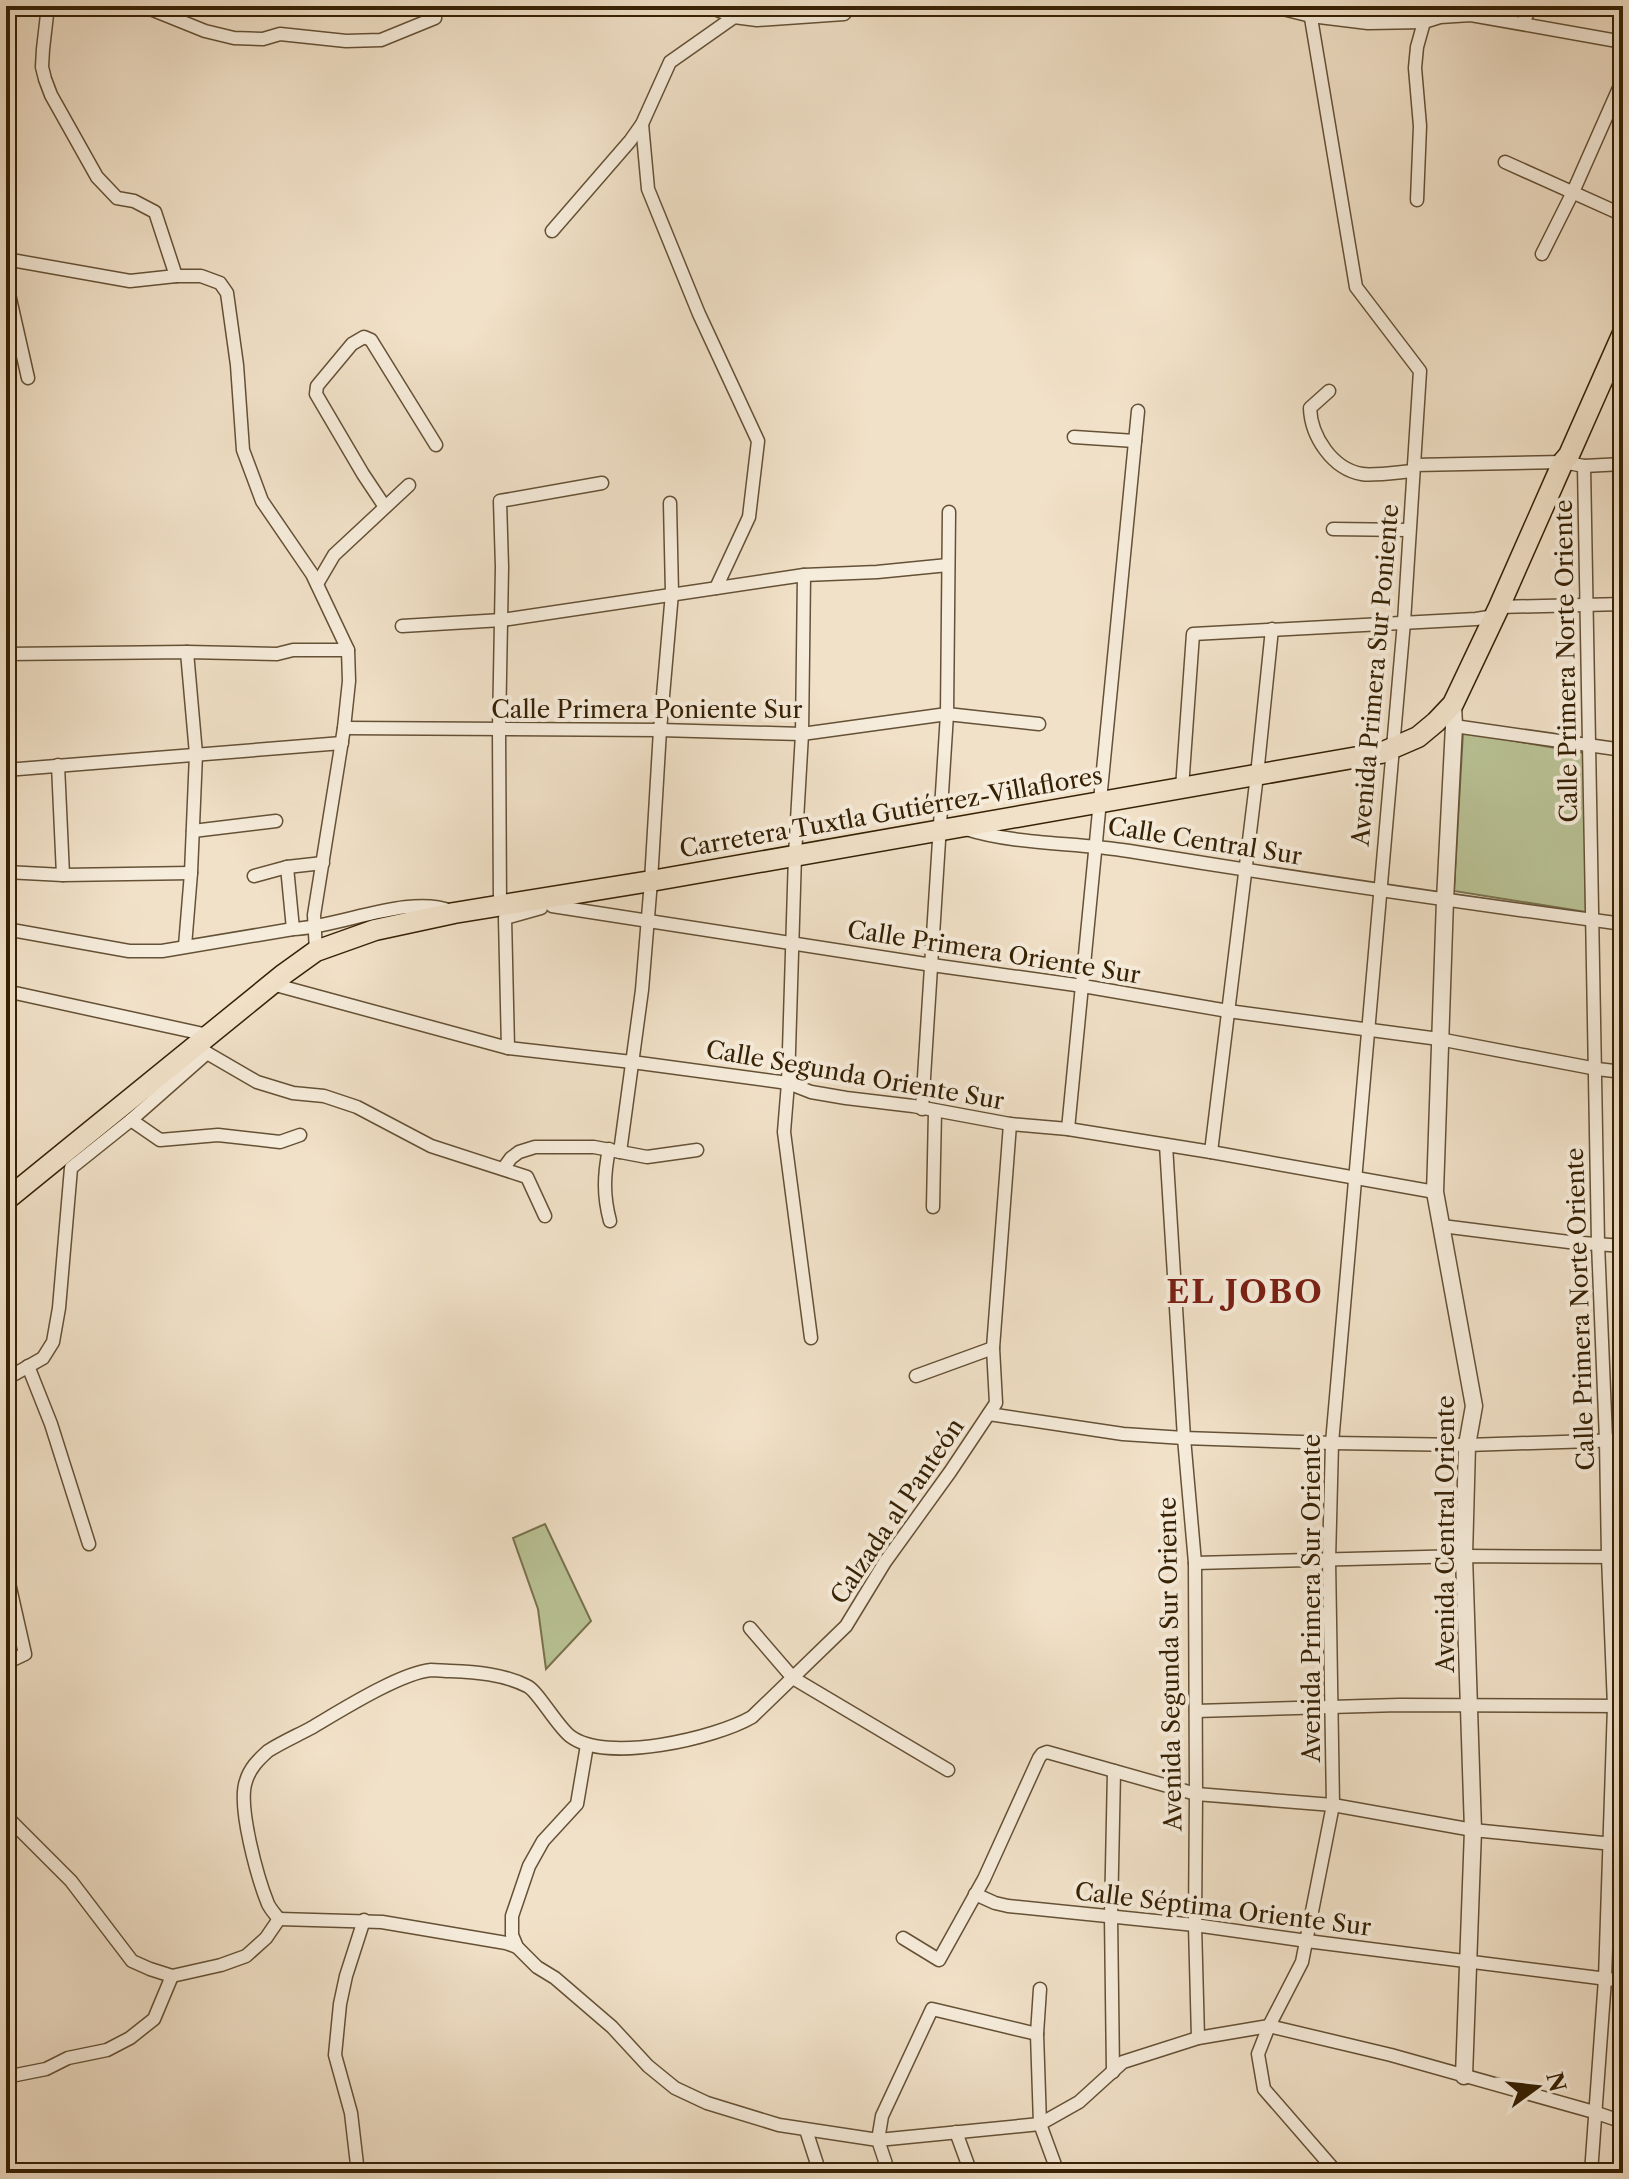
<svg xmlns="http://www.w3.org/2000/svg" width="1629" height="2179" viewBox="0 0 1629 2179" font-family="'Libre Caslon Text',serif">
<rect width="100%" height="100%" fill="#f1e1c8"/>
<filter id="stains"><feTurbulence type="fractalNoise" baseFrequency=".0025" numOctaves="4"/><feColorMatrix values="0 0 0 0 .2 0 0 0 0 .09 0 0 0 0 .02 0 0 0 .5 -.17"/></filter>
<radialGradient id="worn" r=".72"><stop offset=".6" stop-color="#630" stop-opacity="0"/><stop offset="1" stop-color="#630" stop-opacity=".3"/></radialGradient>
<!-- green -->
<g fill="#b9c396" stroke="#78724d" stroke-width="2">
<path d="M1463,732L1584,753L1586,912L1454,891Z"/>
<path d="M545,1524L591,1621L546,1669L538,1609L513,1538Z"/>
</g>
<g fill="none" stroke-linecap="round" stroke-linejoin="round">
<!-- minor casing -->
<g stroke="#655135" stroke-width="15">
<g id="minor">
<path d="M48,6L43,49L42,67L45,79L51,95L97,177L117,198L134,201L155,212L176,276"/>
<path d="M143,6L205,31L234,38L263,39L280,34L346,41L381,40L435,18"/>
<path d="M708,6L734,17L757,20L844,14L851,6"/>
<path d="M1271,6L1311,16L1368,23L1424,22L1440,17L1471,15L1623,42"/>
<path d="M1309,6L1356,287L1420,371L1404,622L1332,1443L1329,1560L1333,1805L1302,1962L1269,2026L1258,2054L1264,2089L1337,2173"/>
<path d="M1523,23L1531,6"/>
<path d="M642,124L648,189L699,314L758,441L749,517L716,588"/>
<path d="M1505,162L1623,215"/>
<path d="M1417,200L1420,126L1415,68L1417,47L1424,22"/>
<path d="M552,231L630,141L642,124L670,62L734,17"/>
<path d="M1542,254L1573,192L1623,79"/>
<path d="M6,259L130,281L176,276H201L220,283L227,293L237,365L243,450L262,501L312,574L348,650L349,681L344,728L314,915L316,951"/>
<path d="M6,281L28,378"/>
<path d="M1329,391L1310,408C1311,436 1332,469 1362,474C1373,476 1400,472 1413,471"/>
<path d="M1074,437L1135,441"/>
<path d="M1414,465L1563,462L1584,466L1623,464"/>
<path d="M1584,466L1598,1243L1606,1440L1608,1557L1614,1706L1605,1979L1591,2173"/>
<path d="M385,507L363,474L316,394L317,386L352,344L364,337L371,340L436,445"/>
<path d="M1333,529L1409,530"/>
<path d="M804,575L802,734L795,855L788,1083L784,1132L811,1338"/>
<path d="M317,584L334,555L409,485"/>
<path d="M1499,607L1623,604"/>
<path d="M402,626L502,620L804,575L877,572L948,565"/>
<path d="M6,654L187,652L277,654L293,650H348"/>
<path d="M1454,726L1623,750"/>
<path d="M344,728L660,730L802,734L947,714L1039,724"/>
<path d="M58,765L63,875"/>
<path d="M6,770L342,743"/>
<path d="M1182,788L1193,634L1476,619L1495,616"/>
<path d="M966,829C1017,845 1075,842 1129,851C1293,878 1458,902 1623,924"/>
<path d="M193,831L276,821"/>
<path d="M287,867L293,929"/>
<path d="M6,872L63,875L191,873"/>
<path d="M254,876L287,867L323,863"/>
<path d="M546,898L552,906L932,965L1083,986L1228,1011L1439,1039L1597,1069L1623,1072"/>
<path d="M500,906L499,730L502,567L500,501L602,483"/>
<path d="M6,929L129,951H162L293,929C340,927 409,894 451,911"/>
<path d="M185,946L191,873L196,754L187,652"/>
<path d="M272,984L508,1048L632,1062L788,1083L811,1092L846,1098L913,1106L1010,1124L1068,1129L1211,1152L1435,1192"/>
<path d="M6,991L208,1035"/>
<path d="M201,1048L207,1053L257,1082L293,1093L324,1096L357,1107L431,1146L527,1177L545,1216"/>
<path d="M508,1048L505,918L541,908"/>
<path d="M922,1109L947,714L949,512"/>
<path d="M131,1120L160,1140L218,1135L280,1142L300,1135"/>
<path d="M1068,1129L1138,411"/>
<path d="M1166,1145L1184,1438L1195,1563L1196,1794L1195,1925L1198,2038"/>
<path d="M609,1149C604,1175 603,1195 610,1221"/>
<path d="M620,1152L642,990L651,881L660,730L672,593L670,503"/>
<path d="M1211,1152L1257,775L1272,629"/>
<path d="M503,1169L511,1158L519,1152L535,1147H594L647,1157L697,1150"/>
<path d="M933,1207L935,1111"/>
<path d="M1442,1226L1569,1242L1623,1246"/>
<path d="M28,1366L51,1424L89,1544"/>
<path d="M916,1376L993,1348"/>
<path d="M6,1379L43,1358L53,1342L59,1308L71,1168L131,1120L207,1053"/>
<path d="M989,1414L1123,1434L1184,1438L1332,1443L1467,1445L1623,1440"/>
<path d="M1195,1563L1464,1556L1623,1557"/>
<path d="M6,1570L25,1654L6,1663"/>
<path d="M750,1628L793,1678L948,1770"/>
<path d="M1196,1711L1399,1705L1623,1706"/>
<path d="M587,1745L577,1804L543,1841L529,1866L512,1916V1935L517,1947L537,1967L555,1978L612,2027L648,2066L675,2088L707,2103L779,2125L878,2140L1040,2124L1079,2102L1123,2062L1198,2038L1269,2026L1391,2055L1594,2112L1623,2122"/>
<path d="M6,1816L71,1881L132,1961L150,1969L172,1976L221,1965L246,1956L266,1938L279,1919"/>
<path d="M975,1894L995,1903L1008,1906L1195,1925L1307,1941L1623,1981"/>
<path d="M279,1919C275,1914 271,1910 268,1904C258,1879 237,1806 246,1781C250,1768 258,1760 268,1751C282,1742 296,1736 311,1728C340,1711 400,1673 431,1670C437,1670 444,1671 450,1671C476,1672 503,1674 527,1686C537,1690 557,1726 570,1736C606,1764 716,1738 752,1717L846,1626L885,1562L950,1472L996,1403L993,1348L1010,1124"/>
<path d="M279,1919L382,1922L506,1943L517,1947"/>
<path d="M903,1938L939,1960L984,1879L1039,1758L1042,1754L1047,1752L1196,1794L1333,1805L1473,1830L1623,1845"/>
<path d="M1040,1989L1037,2034L1040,2124L1058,2173"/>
<path d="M1113,2072L1111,1916L1114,1771"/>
<path d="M6,2077L46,2069L68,2058L107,2050L130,2038L154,2019L172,1976"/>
<path d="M806,2130L820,2173"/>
<path d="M956,2132L971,2173"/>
<path d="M358,2173L351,2113L335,2055L340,2004L346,1976L364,1920"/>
<path d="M889,2173L878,2140L882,2116L932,2009L1037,2034"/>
</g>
</g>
<!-- tertiary casing -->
<g stroke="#655135" stroke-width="19">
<path id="tertiary" d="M1453,704L1454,726L1445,900L1435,1192L1474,1406L1467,1445L1464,1556L1473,1830L1464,2076"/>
</g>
<!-- primary casing -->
<g stroke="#362104" stroke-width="23">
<path id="primary" d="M6,1200L284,974L316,951L375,930L454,913L651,881L1381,753L1418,737L1436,722L1453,704L1499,607L1563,462L1569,455L1623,333"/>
</g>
<!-- minor -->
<use href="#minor" stroke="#f6ecdb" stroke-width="12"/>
<!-- tertiary -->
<use href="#tertiary" stroke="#f6ecdb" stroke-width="16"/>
<!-- primary -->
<use href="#primary" stroke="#f1e1c8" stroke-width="20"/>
</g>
<g text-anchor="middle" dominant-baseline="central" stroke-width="8" stroke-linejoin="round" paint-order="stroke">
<!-- street labels -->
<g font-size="24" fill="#362104" stroke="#f6ecdb">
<text transform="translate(1566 661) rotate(-91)">Calle Primera Norte Oriente</text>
<text transform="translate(1375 675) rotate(-85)">Avenida Primera Sur Poniente</text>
<text x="647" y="709">Calle Primera Poniente Sur</text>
<text transform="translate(891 812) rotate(-10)">Carretera Tuxtla Gutiérrez-Villaflores</text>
<text transform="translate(1205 841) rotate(9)">Calle Central Sur</text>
<text transform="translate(994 952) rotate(9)">Calle Primera Oriente Sur</text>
<text transform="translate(855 1075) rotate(10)">Calle Segunda Oriente Sur</text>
<text transform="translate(1580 1309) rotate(-92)">Calle Primera Norte Oriente</text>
<text transform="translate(897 1511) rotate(-56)">Calzada al Panteón</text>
<text transform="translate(1445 1534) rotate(-90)">Avenida Central Oriente</text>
<text transform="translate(1311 1598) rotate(-90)">Avenida Primera Sur Oriente</text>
<text transform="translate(1170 1664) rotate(-91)">Avenida Segunda Sur Oriente</text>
<text transform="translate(1223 1909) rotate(7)">Calle Séptima Oriente Sur</text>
</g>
<!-- district labels -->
<g font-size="32" font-weight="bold" letter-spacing="2" fill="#7a1f14" stroke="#f6ecdb">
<text x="1245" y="1291">EL JOBO</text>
</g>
</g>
<!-- margin -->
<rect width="1629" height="2179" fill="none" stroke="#f1e1c8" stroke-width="32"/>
<rect x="8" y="8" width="1613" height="2163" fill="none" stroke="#362104" stroke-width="4"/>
<rect x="16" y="16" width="1597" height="2147" fill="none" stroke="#362104" stroke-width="2"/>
<!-- north arrow -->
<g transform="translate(1537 2087) rotate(75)" stroke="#f6ecdb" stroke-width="6" paint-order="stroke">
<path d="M0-6L14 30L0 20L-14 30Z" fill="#362104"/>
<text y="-12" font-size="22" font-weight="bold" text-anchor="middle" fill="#362104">N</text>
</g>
<rect width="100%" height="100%" filter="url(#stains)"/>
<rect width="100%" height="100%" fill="url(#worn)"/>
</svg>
